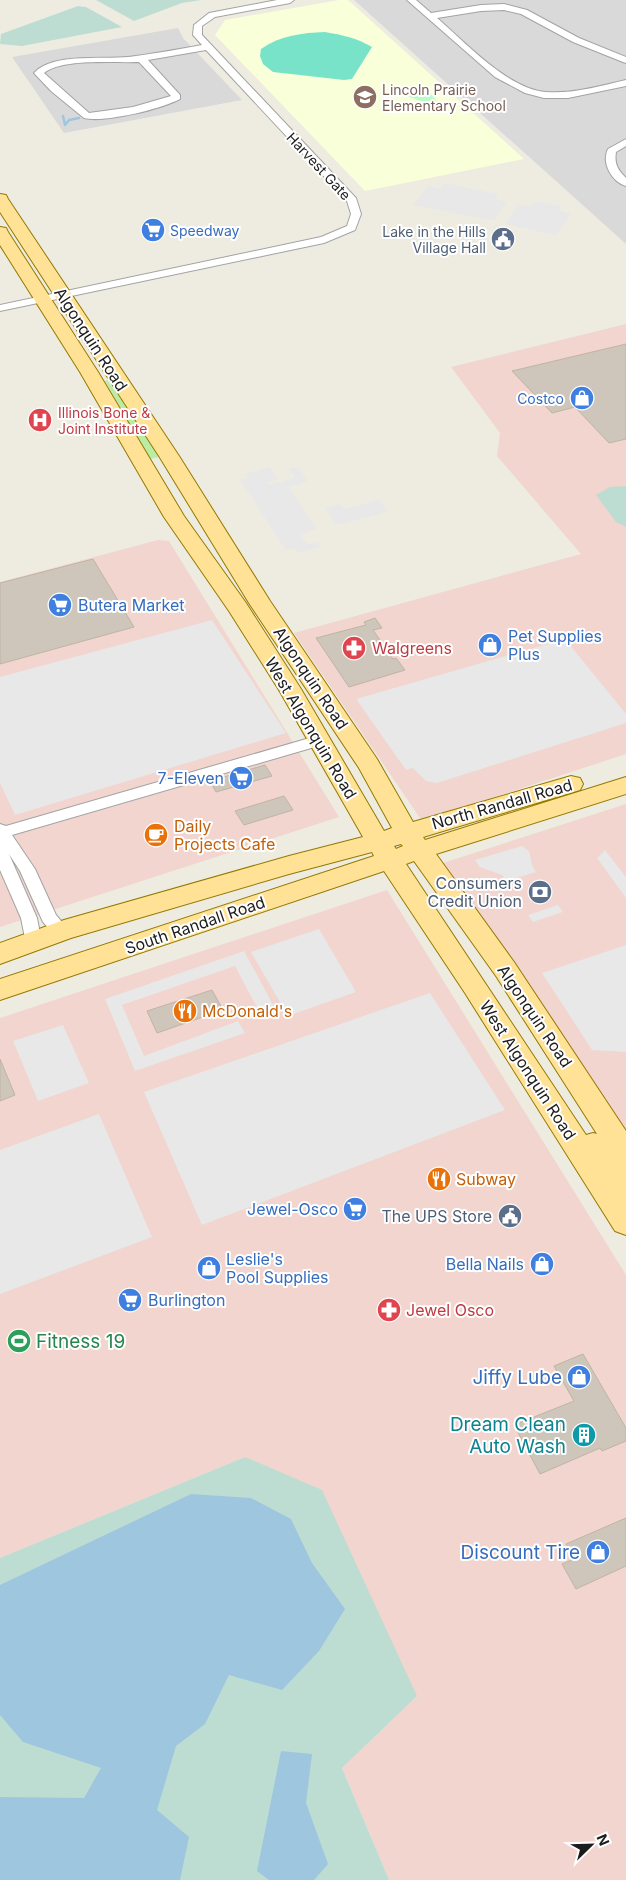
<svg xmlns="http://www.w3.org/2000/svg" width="626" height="1880" viewBox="0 0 626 1880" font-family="Inter,sans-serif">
<rect width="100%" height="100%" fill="#eeece1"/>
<!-- residential -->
<g fill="#dad9d9">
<path d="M354,0H626V244L596,217Z"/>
<path d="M178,28L183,38L242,100L64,133L12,57Z"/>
</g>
<!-- commercial -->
<g fill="#f1d5ce">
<path d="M626,324V754L422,821L294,633L581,554L497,456L500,433L451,367Z"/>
<path d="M158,540L169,541L339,817L0,927V582Z"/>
<path d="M626,804V1139L443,863Z"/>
<path d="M387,890L626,1275V1880H389L342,1768L417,1696L245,1457L0,1558V1018Z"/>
</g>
<!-- education -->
<path fill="#f9ffd9" d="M339,0H348L524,159L365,191L215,35L225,20Z"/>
<!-- grass -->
<path fill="#bbeca3" d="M107,380L163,456L150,459L105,381Z"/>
<!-- wetland -->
<g fill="#bdddd3">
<path d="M96,0H201L182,3L134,21Z"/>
<path d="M78,6L86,7L122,27L22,46L0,44L1,34Z"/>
<path d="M626,486V527L616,522L596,495L610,487Z"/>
<path d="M245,1457L322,1490L417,1696L342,1768L389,1880H0V1558Z"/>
</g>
<!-- park -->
<path fill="#bafcc9" d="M420,90C428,91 433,95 437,102C426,104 413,99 403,94Z"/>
<!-- pitch -->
<path fill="#79e3ca" d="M325,32C342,35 357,38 372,47L352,79L344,80L273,72L263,64L260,56L261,49C281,35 302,33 325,32Z"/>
<!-- parking -->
<g fill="#e8e8e8">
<path d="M445,183L498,194L495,199L507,202L494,221L413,205L428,186L440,189Z"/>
<path d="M535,201L562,206L559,211L571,214L556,235L505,224L518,204L530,206Z"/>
<path d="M270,467L278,479L268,482V485L295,478L289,469L298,467L308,481L288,487L317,529L300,534L307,544L317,542L320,547L299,553L295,548L286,550L240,480L248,478L245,474Z"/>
<path d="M379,500L388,512L337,525L325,508L340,504L344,509Z"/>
<path d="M212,620L286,733L15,815L0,783V677Z"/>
<path d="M565,639L626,714V723L437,783L426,781L413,768L406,770L356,699Z"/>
<path d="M522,846L529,851L532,865L536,872L506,881L502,875L480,867L475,860Z"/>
<path d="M605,850L626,877V898L597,858Z"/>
<path d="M558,905L563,912L533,922L528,915Z"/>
<path d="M319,929L356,992L288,1016L251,952Z"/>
<path d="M626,945V1052L592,1050L542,973Z"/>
<path d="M244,951L278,1014L263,1019L235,966L122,1005L144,1056L238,1021L245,1033L135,1071L105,999Z"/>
<path d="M430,993L505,1110L202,1225L144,1092Z"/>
<path d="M63,1025L89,1083L38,1101L13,1041Z"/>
<path d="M99,1114L152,1237L0,1294V1150Z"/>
</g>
<!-- water -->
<g fill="#9ec6df">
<path d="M191,1494L251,1498L291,1519L312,1563L345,1609L319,1651L282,1690L229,1675L205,1724L176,1746L157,1810L189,1837L180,1880H0V1797L84,1798L101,1768L23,1742L0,1715V1585Z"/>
<path d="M281,1751L312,1754L306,1803L328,1864L314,1880H269L257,1871Z"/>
</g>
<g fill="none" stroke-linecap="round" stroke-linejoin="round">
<!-- stream -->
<path stroke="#9ec6df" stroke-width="2.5" d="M63,116L65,125L69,120L79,118"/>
</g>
<!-- building -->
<g fill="#cec6ba" stroke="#c0b4a2">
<path d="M626,344V439L609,443L575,407L552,413L512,371Z"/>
<path d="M93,559L134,627L0,664V583Z"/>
<path d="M375,618L382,628L373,630L393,659L396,658L405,670L349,687L316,638L366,625L364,622Z"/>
<path d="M265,765L272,776L216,792L210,781Z"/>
<path d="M284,796L293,810L244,825L235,811Z"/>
<path d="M212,990L223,1010L157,1033L147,1011Z"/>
<path d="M0,1059L15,1095L0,1101Z"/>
<path d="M583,1354L626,1428V1441L602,1451L600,1448L540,1474L514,1425L574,1401L554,1366Z"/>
<path d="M626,1518V1566L576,1589L562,1564L574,1559L566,1544Z"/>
</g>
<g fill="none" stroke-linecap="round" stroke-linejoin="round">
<!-- street casing -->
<g stroke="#a3a3a3" stroke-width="2">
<g id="street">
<path d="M277,0H294L290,3L215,17L202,26V35L356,198L361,214L355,230L324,243L0,311V305L321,237L347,226L351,214L347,201L206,50L148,60L180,95V99C161,109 105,123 84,118L51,91L34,73C54,51 109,61 136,56C158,53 180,49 202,45L193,35L194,25L209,13ZM139,62L171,96L133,107L89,113L44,73C62,58 115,63 139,62Z"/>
<path d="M407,0H416L431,13L481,5L504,4L527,10L579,38L626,57V63L623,62L573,42L521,14L504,10L481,11L437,18C464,41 509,90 546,92C573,94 600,86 626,80V86L568,98H544L525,93L495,77Z"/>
<path d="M626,139V146L616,152C614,164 618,170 626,178V186C612,182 601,163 608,149Z"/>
<path d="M320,735L325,736L327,740L325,744L12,835L35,869L56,915L62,922L70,926L72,930L70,934L64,936L50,930L43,922L20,871L9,854L37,918L41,939C36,947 32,952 22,949L20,945L25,938L21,918L0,870V824L6,826Z"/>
</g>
</g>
<!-- primary casing -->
<g stroke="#947a00" stroke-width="2">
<path id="primary" d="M0,194L6,195L8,199L179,456L270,601L377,759L413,822L571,776L580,778L583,784L580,790L423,837L425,840L626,777V794L436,854L514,962L626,1131V1235L615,1231L465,993L384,871L0,1000V979L374,856L372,852L289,874L71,938L0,964V943L64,920L289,856L363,837L279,690L229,611L164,517L80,372L0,245V227L6,228L8,232L98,372L184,516L246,603L301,689L384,831L392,828L359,768L249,603L159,456L0,212ZM401,844L403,846L396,849L394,846ZM414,861L496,976L597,1134L593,1133L586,1135L406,864Z"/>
</g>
<!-- street -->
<use href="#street" fill="#fff" fill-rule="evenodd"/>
<!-- primary -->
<use href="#primary" fill="#ffe295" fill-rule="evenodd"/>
</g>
<!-- icons -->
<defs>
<g id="school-disc" transform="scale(1.25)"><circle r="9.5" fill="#8d6e63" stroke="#fff"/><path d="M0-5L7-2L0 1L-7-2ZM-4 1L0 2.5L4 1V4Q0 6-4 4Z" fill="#fff"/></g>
<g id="supermarket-disc" transform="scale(1.25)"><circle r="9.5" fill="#3f7fe0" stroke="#fff"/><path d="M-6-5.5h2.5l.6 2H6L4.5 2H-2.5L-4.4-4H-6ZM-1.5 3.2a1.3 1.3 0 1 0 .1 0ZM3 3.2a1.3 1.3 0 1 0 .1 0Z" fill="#fff"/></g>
<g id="civic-disc" transform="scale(1.25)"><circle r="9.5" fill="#5c6f8a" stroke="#fff"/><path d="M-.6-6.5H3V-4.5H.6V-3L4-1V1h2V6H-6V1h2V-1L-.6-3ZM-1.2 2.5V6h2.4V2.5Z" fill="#fff"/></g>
<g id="shop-disc" transform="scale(1.25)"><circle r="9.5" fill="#3f7fe0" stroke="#fff"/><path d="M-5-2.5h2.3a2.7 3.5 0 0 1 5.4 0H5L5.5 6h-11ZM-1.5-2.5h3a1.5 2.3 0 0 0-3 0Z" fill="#fff"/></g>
<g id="hospital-disc" transform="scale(1.25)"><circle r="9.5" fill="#e0444e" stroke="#fff"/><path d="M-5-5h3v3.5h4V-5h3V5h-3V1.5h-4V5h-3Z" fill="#fff"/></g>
<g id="pharmacy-disc" transform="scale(1.25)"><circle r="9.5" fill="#e0444e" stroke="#fff"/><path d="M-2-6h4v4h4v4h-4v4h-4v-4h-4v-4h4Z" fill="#fff"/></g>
<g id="cafe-disc" transform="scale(1.25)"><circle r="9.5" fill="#e8710a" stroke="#fff"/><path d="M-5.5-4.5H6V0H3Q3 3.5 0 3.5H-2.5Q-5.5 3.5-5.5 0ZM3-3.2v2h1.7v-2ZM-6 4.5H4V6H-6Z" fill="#fff"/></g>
<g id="bank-disc" transform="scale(1.25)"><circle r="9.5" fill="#5c6f8a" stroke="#fff"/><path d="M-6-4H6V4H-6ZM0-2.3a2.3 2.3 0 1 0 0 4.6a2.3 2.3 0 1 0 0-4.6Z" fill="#fff"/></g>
<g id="restaurant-disc" transform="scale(1.25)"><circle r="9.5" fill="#e8710a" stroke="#fff"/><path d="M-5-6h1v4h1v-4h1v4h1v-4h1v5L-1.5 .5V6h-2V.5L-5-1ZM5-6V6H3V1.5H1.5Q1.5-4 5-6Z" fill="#fff"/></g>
<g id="stadium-disc" transform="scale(1.25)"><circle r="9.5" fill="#2e9e5b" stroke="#fff"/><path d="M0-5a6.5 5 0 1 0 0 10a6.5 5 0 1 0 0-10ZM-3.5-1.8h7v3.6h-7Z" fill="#fff"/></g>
<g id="building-disc" transform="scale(1.25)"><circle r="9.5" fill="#0f9aa8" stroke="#fff"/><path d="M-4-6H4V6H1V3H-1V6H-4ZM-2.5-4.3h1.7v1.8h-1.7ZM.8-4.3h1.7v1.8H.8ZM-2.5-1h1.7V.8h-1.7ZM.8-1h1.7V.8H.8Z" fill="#fff"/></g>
</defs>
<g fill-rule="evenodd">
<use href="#school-disc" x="365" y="97"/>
<use href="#supermarket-disc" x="153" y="230"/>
<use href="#civic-disc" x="503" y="239"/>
<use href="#shop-disc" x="582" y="398"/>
<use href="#hospital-disc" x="40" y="420"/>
<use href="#supermarket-disc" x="60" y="605"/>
<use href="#shop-disc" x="490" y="645"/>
<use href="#pharmacy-disc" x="354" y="648"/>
<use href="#supermarket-disc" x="241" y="778"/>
<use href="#cafe-disc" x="156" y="835"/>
<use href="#bank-disc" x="540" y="892"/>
<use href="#restaurant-disc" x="185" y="1011"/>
<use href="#restaurant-disc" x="439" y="1179"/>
<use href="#supermarket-disc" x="355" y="1209"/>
<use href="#civic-disc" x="510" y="1216"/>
<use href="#shop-disc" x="542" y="1264"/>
<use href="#shop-disc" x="209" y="1268"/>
<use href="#supermarket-disc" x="130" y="1300"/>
<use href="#pharmacy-disc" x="389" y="1310"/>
<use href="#stadium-disc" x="19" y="1341"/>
<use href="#shop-disc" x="579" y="1377"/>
<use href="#building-disc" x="584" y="1435"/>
<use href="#shop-disc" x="598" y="1552"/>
</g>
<g text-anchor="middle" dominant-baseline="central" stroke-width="4" stroke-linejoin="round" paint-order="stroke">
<!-- far-education labels -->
<g font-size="14" fill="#785e54" stroke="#fff" text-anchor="start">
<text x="382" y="89">Lincoln Prairie<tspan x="382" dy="16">Elementary School</tspan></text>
</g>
<!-- far-street labels -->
<g font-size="14" fill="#1c1c1c" stroke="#fff">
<text transform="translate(319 166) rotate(47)">Harvest Gate</text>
</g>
<!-- far-shop labels -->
<g font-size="14" fill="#366cbe" stroke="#fff" text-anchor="start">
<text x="170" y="230">Speedway</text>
<text x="564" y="398" text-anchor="end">Costco</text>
</g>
<!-- far-service labels -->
<g font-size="14" fill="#4e5e75" stroke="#fff" text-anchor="end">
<text x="486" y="231">Lake in the Hills<tspan x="486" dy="16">Village Hall</tspan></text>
</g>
<!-- far-health labels -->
<g font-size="14" fill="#be3a42" stroke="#fff" text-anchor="start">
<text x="58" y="412">Illinois Bone &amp;<tspan x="58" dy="16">Joint Institute</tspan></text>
</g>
<!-- street labels -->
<g font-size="16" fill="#1c1c1c" stroke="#fff">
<text transform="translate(91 339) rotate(57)">Algonquin Road</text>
<text transform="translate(311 678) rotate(56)">Algonquin Road</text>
<text transform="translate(311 728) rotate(59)">West Algonquin Road</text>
<text transform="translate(502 804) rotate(-16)">North Randall Road</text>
<text transform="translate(195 925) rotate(-19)">South Randall Road</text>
<text transform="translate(535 1016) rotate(56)">Algonquin Road</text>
<text transform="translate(528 1070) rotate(57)">West Algonquin Road</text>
</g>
<!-- shop labels -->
<g font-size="16" fill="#366cbe" stroke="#fff" text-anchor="start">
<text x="78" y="605">Butera Market</text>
<text x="508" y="636">Pet Supplies<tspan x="508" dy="18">Plus</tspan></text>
<text x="224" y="778" text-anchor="end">7-Eleven</text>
<text x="338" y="1209" text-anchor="end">Jewel-Osco</text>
<text x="226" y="1259">Leslie's<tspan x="226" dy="18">Pool Supplies</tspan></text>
<text x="524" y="1264" text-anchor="end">Bella Nails</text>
<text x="148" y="1300">Burlington</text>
</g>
<!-- health labels -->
<g font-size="16" fill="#be3a42" stroke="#fff" text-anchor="start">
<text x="372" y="648">Walgreens</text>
<text x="406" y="1310">Jewel Osco</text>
</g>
<!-- food labels -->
<g font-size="16" fill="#c56008" stroke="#fff" text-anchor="start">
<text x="174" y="826">Daily<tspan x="174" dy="18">Projects Cafe</tspan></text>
<text x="202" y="1011">McDonald's</text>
<text x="456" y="1179">Subway</text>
</g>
<!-- service labels -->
<g font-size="16" fill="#4e5e75" stroke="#fff" text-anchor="end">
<text x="522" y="883">Consumers<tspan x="522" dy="18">Credit Union</tspan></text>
<text x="492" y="1216">The UPS Store</text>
</g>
<!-- near-leisure labels -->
<g font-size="19" fill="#27864d" stroke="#fff" text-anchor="start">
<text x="36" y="1341">Fitness 19</text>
</g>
<!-- near-shop labels -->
<g font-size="19" fill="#366cbe" stroke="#fff" text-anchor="end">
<text x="562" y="1377">Jiffy Lube</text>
<text x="580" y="1552">Discount Tire</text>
</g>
<!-- near-culture labels -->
<g font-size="19" fill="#0d838f" stroke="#fff" text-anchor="end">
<text x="566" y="1424">Dream Clean<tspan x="566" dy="22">Auto Wash</tspan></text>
</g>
</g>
<!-- north arrow -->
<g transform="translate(591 1845) rotate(67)" stroke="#ffffff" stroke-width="4" paint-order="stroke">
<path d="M0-4L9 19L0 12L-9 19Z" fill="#1c1c1c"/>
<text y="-8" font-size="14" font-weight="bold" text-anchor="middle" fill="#1c1c1c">N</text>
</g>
</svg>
